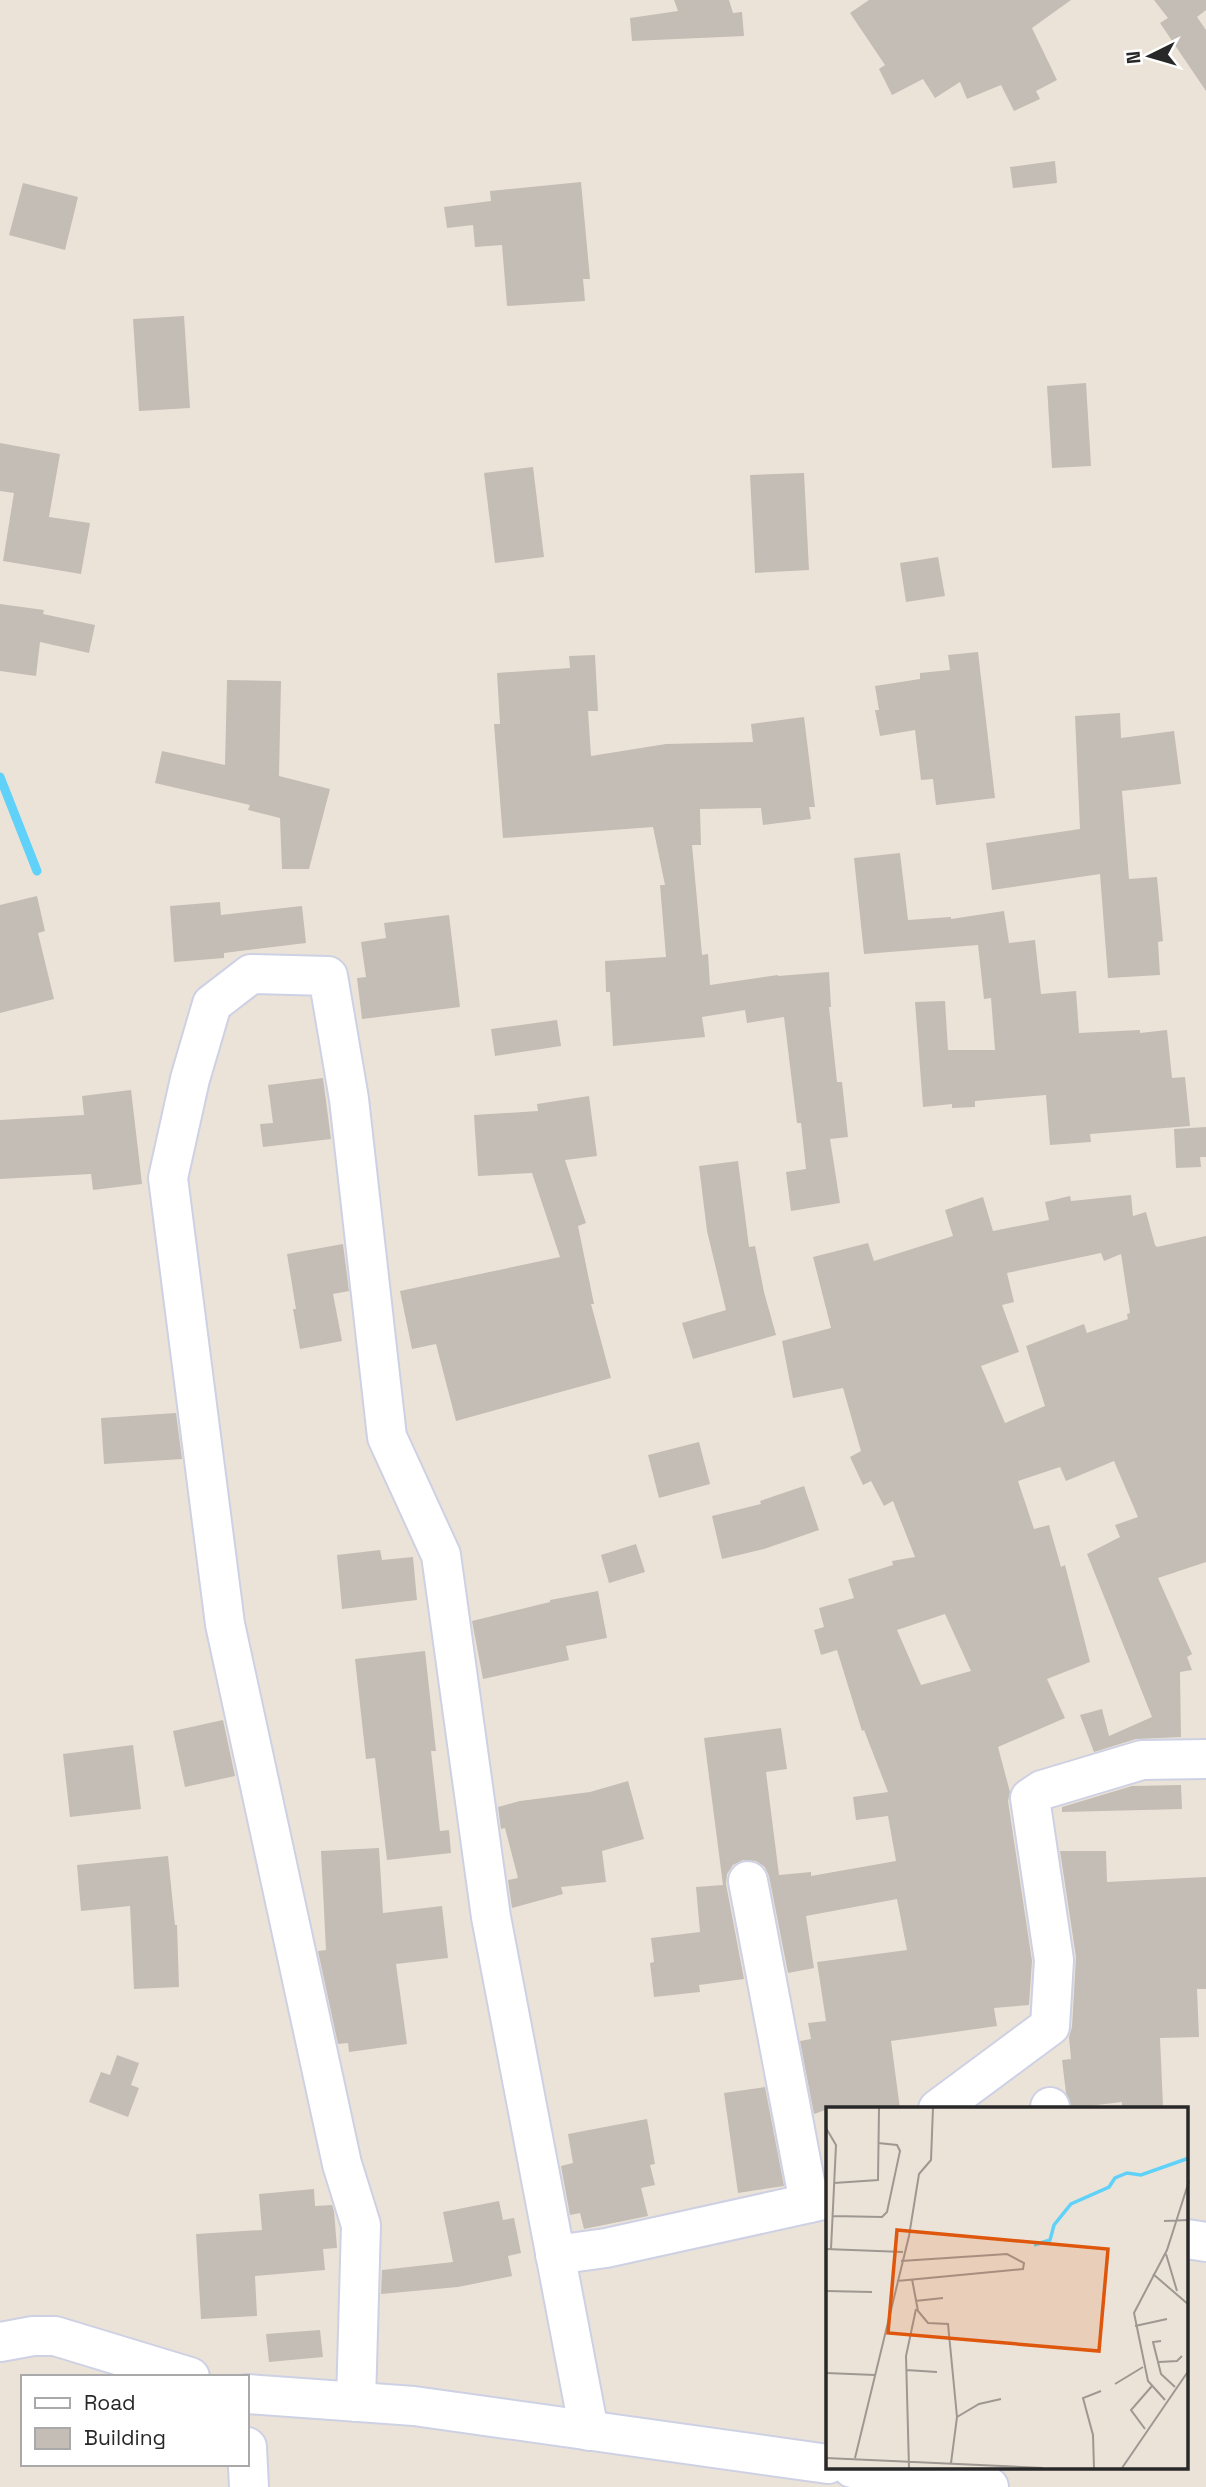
<svg xmlns="http://www.w3.org/2000/svg" width="1206" height="2487" viewBox="0 0 1206 2487" font-family="'Space Grotesk',sans-serif">
<rect width="100%" height="100%" fill="#ece3d8"/>
<g fill="none" stroke-linecap="round" stroke-linejoin="round">
<!-- stream -->
<path stroke="#60d2f9" stroke-width="9" d="M0,777L37,871"/>
</g>
<!-- building -->
<g fill="#c3bdb5" fill-rule="evenodd">
<path d="M674,0H729L733,13L742,12L744,36L632,41L630,18L678,11Z"/>
<path d="M869,0H1071L1032,28L1057,80L1036,91L1040,99L1014,111L1001,85L967,99L960,82L935,98L923,79L892,95L879,69L885,65L850,13Z"/>
<path d="M1154,0H1206V10L1197,17L1206,30V91L1160,23L1168,18Z"/>
<path d="M1055,161L1057,183L1013,188L1010,167Z"/>
<path d="M581,182L590,279H583L585,301L507,306L502,245L475,247L473,225L447,228L444,207L491,201L490,191Z"/>
<path d="M23,183L78,197L65,250L9,235Z"/>
<path d="M184,316L190,408L139,411L133,319Z"/>
<path d="M1086,383L1091,466L1052,468L1047,386Z"/>
<path d="M0,443L60,454L49,517L90,523L81,574L3,561L14,493L0,491Z"/>
<path d="M533,467L544,557L495,563L484,473Z"/>
<path d="M804,473L809,570L755,573L750,475Z"/>
<path d="M938,557L945,596L906,602L900,563Z"/>
<path d="M0,604L44,610L43,614L95,625L89,653L40,642L36,676L0,671Z"/>
<path d="M978,652L995,798L936,805L933,779L921,780L915,730L880,736L875,710H879L875,686L920,679V673L950,670L948,655Z"/>
<path d="M595,655L598,711H588L591,756L666,744L753,742L751,724L804,717L815,807H809L811,819L763,825L761,808L700,809L701,845H692L702,955L708,954L710,985L778,975V976L829,972L831,1007H829L837,1082H842L848,1137L830,1139L840,1203L791,1211L786,1172L806,1169L801,1123H797L784,1017L747,1023L745,1010L702,1017L705,1037L613,1046L610,992H606L605,961L666,957L660,885H665L653,827L503,838L494,724H500L497,673L570,668L569,656Z"/>
<path d="M227,680L281,681L279,776L330,789L309,869H282L280,818L248,810L250,805L155,783L162,751L225,765Z"/>
<path d="M1120,713L1121,738L1174,731L1181,784L1122,791L1129,879L1157,877L1163,941L1158,942L1160,975L1108,978L1100,874L992,890L986,843L1080,829L1075,716Z"/>
<path d="M900,853L908,920L951,917V919L1004,911L1009,943L1035,940L1041,994L1076,991L1079,1033L1140,1030V1033L1167,1030L1172,1078L1185,1077L1190,1126L1090,1134L1091,1142L1050,1145L1046,1095L975,1101V1107L952,1108V1104L923,1107L915,1002L945,1001L948,1050H995L991,998L984,999L978,945L864,954L854,858Z"/>
<path d="M37,896L45,931L38,933L54,999L0,1013V905Z"/>
<path d="M220,902L221,915L302,906L306,943L224,953V958L174,962L170,906Z"/>
<path d="M449,915L460,1007L362,1019L357,978L366,977L361,942L386,938L384,923Z"/>
<path d="M557,1020L561,1046L495,1056L491,1029Z"/>
<path d="M323,1078L331,1139L263,1147L260,1124L273,1123L268,1085Z"/>
<path d="M131,1090L142,1184L93,1190L91,1174L0,1179V1120L84,1115L82,1096Z"/>
<path d="M589,1096L597,1156L565,1160L586,1223L578,1226L594,1304H591L611,1378L456,1421L436,1344L412,1349L400,1291L560,1257L532,1173L478,1176L474,1115L538,1111L537,1104Z"/>
<path d="M1206,1127V1157H1200L1201,1167L1176,1168L1174,1129Z"/>
<path d="M738,1161L749,1247L755,1246L764,1292L776,1335L693,1359L682,1323L726,1310L707,1231L699,1166Z"/>
<path d="M1131,1195L1133,1216L1146,1212L1155,1245L1157,1247L1206,1236V1562L1158,1578L1192,1654L1187,1657L1192,1670L1180,1672L1181,1737L1136,1739L1094,1752L1080,1715L1102,1709L1109,1736L1152,1717L1087,1554L1120,1537L1115,1525L1138,1517L1114,1461L1066,1481L1060,1467L1018,1481L1034,1529L1049,1525L1061,1567L1065,1565L1090,1662L1047,1679L1065,1718L998,1747L1010,1792L1008,1801L1032,1961L1029,2005L994,2008L997,2026L891,2041L900,2109H828L814,2114L800,2041L811,2039L808,2023L826,2021L817,1962L907,1950L897,1899L806,1916L814,1968L788,1973L769,1876L765,1867L756,1861L743,1860L733,1865L727,1874L726,1884L744,1979L699,1985L700,1992L654,1997L650,1963L654,1962L651,1938L700,1932L696,1887L723,1885L704,1738L781,1728L787,1769L766,1772L779,1875L811,1872V1876L896,1861L888,1816L856,1820L853,1797L888,1792L864,1730L862,1731L837,1650L821,1655L814,1630L824,1627L819,1608L854,1598L848,1579L893,1565L892,1561L915,1557L893,1501L884,1506L871,1481L863,1485L850,1457L861,1451L843,1388L793,1398L782,1341L831,1328L813,1257L868,1243L874,1261L953,1236L945,1210L983,1197L993,1231L1049,1220L1045,1202L1070,1196L1071,1201ZM1101,1253L1104,1261L1121,1254L1130,1313L1127,1314L1128,1319L1087,1333L1084,1324L1026,1346L1045,1406L1005,1423L981,1366L1019,1352L1002,1305L1014,1302L1007,1273ZM945,1614L971,1671L921,1685L897,1630Z"/>
<path d="M343,1244L349,1291L333,1294L342,1341L300,1349L293,1309H296L287,1254Z"/>
<path d="M176,1413L182,1459L104,1464L101,1418Z"/>
<path d="M699,1442L710,1484L659,1498L648,1455Z"/>
<path d="M804,1486L819,1530L764,1549L722,1559L712,1516L761,1504L760,1501Z"/>
<path d="M636,1544L645,1572L609,1583L601,1555Z"/>
<path d="M380,1550L382,1560L413,1557L417,1600L342,1609L337,1555Z"/>
<path d="M598,1591L607,1638L566,1646L569,1660L483,1679L472,1621L550,1602V1600Z"/>
<path d="M425,1651L436,1751H431L440,1831L449,1830L451,1853L387,1860L375,1758L366,1759L355,1659Z"/>
<path d="M223,1720L235,1776L185,1787L173,1731Z"/>
<path d="M133,1745L141,1809L70,1817L63,1754Z"/>
<path d="M628,1781L644,1839L602,1851L606,1882L561,1887L563,1894L512,1908L508,1880L518,1878L505,1828L501,1829L498,1807L520,1801L590,1792Z"/>
<path d="M1181,1785L1182,1809L1062,1812V1807L1132,1786Z"/>
<path d="M379,1848L383,1913L442,1906L448,1958L396,1964L407,2044L349,2052L348,2043L338,2044L318,1951L326,1950L321,1851Z"/>
<path d="M1060,1851H1106L1107,1882L1206,1877V1989H1197L1199,2037L1160,2038L1163,2107L1122,2108V2102L1072,2108L1066,2093L1062,2060L1071,2059L1069,2037L1072,2027L1076,1957Z"/>
<path d="M168,1856L175,1925H177L179,1987L134,1989L130,1906L81,1911L77,1865Z"/>
<path d="M117,2055L139,2063L131,2085L139,2088L128,2117L89,2102L101,2072L110,2075Z"/>
<path d="M765,2087L784,2186L738,2193L724,2093Z"/>
<path d="M647,2119L655,2164L650,2165L655,2185L641,2188L648,2216L584,2229L580,2213L570,2215L561,2166L573,2163L568,2134Z"/>
<path d="M314,2189L315,2206L332,2205L334,2211L337,2248L323,2249L325,2270L255,2276L257,2316L201,2319L196,2234L262,2230L259,2194Z"/>
<path d="M499,2201L503,2220L514,2218L521,2253L508,2256L512,2276L458,2287L381,2294L382,2270L453,2262L443,2212Z"/>
<path d="M320,2330L323,2357L269,2362L266,2334Z"/>
</g>
<g fill="none" stroke-linecap="round" stroke-linejoin="round">
<!-- minor casing -->
<g stroke="#cdd1e3" stroke-width="42">
<g id="minor">
<path d="M748,1881L809,2203"/>
<path d="M1050,2107V2109"/>
<path d="M938,2109L1050,2026L1054,1960L1030,1798L1042,1790L1142,1760L1206,1759"/>
<path d="M1187,2239L1206,2242"/>
<path d="M555,2255L606,2248L828,2199"/>
<path d="M0,2342L33,2336H55L190,2377"/>
<path d="M247,2394L414,2406L828,2464"/>
<path d="M356,2402L361,2225L342,2164L225,1624L168,1178L190,1079L212,1004L251,974L328,976L349,1099L387,1437L441,1555L491,1917L589,2431"/>
<path d="M247,2447L249,2487"/>
<path d="M852,2468L989,2487"/>
</g>
</g>
<!-- minor -->
<use href="#minor" stroke="#fff" stroke-width="38"/>
</g>
<!-- overview -->
<g transform="translate(826 2107)">
<rect width="362" height="362" fill="#ece3d8"/>
<path fill="none" stroke="#60d2f9" stroke-width="3.5" d="M208,138L224,133L228,118L245,97L283,80L289,71L301,66L315,68L363,51"/>
<path fill="none" stroke="#9e9892" stroke-width="2" d="M0,21L10,38L5,142M8,76L52,73L53,1M7,109L56,110L61,105L74,44L71,38L52,36M338,114L363,113M0,142L77,145M340,147L351,184M327,167L363,198M86,172L92,204L102,216L122,217L131,310M71,174L197,162L198,156L181,147L75,154M0,184L46,185M89,194L117,191M309,219L341,212M335,234L327,235L335,267L349,280M333,255L351,254L356,249M80,263L111,265M0,266L49,268M289,277L317,260M339,293L322,274L308,206L341,143L363,74M319,322L305,303L326,279M0,351L217,361M29,351L83,129L93,67L105,53L107,1M125,356L131,310L153,297L175,292M83,361L80,249L90,202M268,361L267,328L257,291L275,284M296,361L363,263"/>
<path fill="#de570d" fill-opacity="0.15" stroke="#de570d" stroke-width="3.5" d="M71,123L282,142L273,244L62,226Z"/>
<rect width="362" height="362" fill="none" stroke="#282828" stroke-width="3.5"/>
</g>
<!-- legend -->
<rect x="21" y="2375" width="228" height="91" fill="#ffffff" stroke="#a9a9a9" stroke-width="2"/>
<rect x="35" y="2398" width="35" height="10" fill="#ffffff" stroke="#a9a9a9" stroke-width="2"/>
<text x="84" y="2410" font-size="21" fill="#282828">Road</text>
<rect x="35" y="2428" width="35" height="21" fill="#c3bdb5" stroke="#a9a9a9" stroke-width="2"/>
<text x="84" y="2445" font-size="21" fill="#282828">Building</text>
<!-- north arrow -->
<g transform="translate(1150 56) rotate(265)" stroke="#ffffff" stroke-width="5" paint-order="stroke">
<path d="M0-5L12 26L0 18L-12 26Z" fill="#282828"/>
<text y="-10" font-size="19" font-weight="bold" text-anchor="middle" fill="#282828">N</text>
</g>
</svg>
